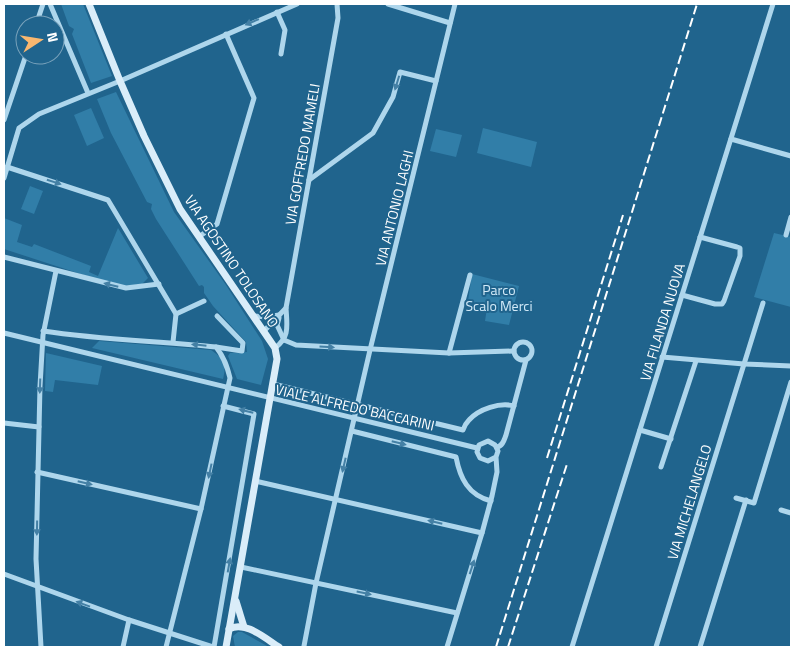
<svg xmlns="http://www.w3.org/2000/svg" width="795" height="651" viewBox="0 0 795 651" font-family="'Titillium Web',sans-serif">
<rect width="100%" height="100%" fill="#20648d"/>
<!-- green -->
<g fill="#317ea8">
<path d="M61,4H83L112,76L91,83L72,34L74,29L69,26Z"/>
<path d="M116,92L174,212L226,285L262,341L268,359L261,385L237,379L228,356L230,353L247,352L246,342L213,306L204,293V287L202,285L199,286L156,219L151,209L152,204L147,202L111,133L97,99Z"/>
<path d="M91,108L104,138L87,146L74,115Z"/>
<path d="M483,128L537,142L531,167L477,153Z"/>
<path d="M436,129L462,135L456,157L430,151Z"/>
<path d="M30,186L43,191L34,214L21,209Z"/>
<path d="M4,218L22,225L17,242L32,247L34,244L91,266L89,272L98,276L118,228L148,278L142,284L126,286L99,280L4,249Z"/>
<path d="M774,233L791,237V307L754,297Z"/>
<path d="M472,274L519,286L509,325L485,321L487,308L468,301Z"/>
<path d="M99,341L211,350C223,358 227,364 223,379L92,348Z"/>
<path d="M46,353L102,366L98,385L55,380L53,392L45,391Z"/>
<path d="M238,632H242L269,647H235L233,636Z"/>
</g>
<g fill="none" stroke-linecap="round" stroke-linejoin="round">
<!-- minor -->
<g stroke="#aed6ec" stroke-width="5">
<path d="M50,4L88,93"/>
<path d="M388,4L450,23"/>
<path d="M277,12L285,30L281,54"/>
<path d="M36,25L43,4"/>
<path d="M4,120L26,55"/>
<path d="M731,139L791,156"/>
<path d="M7,167L108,200L176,314L173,342"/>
<path d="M4,178L19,128L39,114L120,81L297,4"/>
<path d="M309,180L373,133L393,97L400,72L436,81"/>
<path d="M786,235L791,217"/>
<path d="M200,236L217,224L254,98L226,34"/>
<path d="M4,257L126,288L159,284"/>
<path d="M682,295L715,304H722L724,301L740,256V248L737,247L700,237"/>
<path d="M176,314L204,301"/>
<path d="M254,316L267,317L279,315"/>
<path d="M279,318L277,325L284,340"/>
<path d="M43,331C101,340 159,341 216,347C224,357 227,366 230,378L201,509L166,647"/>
<path d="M264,331L286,308"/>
<path d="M4,333L477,448"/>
<path d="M284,340L296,345L449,353L514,351"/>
<circle cx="523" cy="351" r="9"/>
<path d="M216,347L242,351L243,343L217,316"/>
<path d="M275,348C290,337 287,326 286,308L338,18L337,4"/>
<path d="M449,353L470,275"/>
<path d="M662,357L744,364L791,366"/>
<path d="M273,384L463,430C464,427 466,423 469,420C479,409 500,402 514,406"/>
<path d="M4,423L39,427"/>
<path d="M640,430L671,439"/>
<path d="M352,431L456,457C460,478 468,495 491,501"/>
<path d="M497,447C503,446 504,440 506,435L526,360"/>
<path d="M661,467L696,361"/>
<path d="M37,472L201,509"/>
<path d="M255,481L482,533"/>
<path d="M736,498L754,503L791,382"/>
<path d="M781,510L791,513"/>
<path d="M241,567L457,613"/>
<path d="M4,574L129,620L213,647"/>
<path d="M304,646L316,583L370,350L455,4"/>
<path d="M41,647L36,559L40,386L43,335L56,271"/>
<path d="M123,647L129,620"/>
<path d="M214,647L254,414L223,406"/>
<path d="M447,647L482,533L492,496L497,472L496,457L498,451L495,445L488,441L479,445L477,452L480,458L488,461L496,457"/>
<path d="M572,647L773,4"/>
<path d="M656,647L763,303"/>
<path d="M700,647L746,500"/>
</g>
<!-- secondary -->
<g stroke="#daedf9" stroke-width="7">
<path d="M89,4L120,81L144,136L180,209L275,348L277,359L226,647"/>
<path d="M236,601L244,627"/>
<path d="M229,629C245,620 266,639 279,647"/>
</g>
<!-- rail -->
<g stroke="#fff" stroke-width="2" stroke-dasharray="9 4" stroke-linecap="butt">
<path d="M547,458L623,215"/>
<path d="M496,647L697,4"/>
<path d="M508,647L567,464"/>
</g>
</g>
<!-- one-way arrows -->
<defs><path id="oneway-solid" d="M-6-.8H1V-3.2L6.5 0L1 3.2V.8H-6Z" transform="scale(1.25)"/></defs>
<g fill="#4480a5">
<use href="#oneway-solid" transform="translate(252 22) rotate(157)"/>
<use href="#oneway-solid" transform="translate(397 83) rotate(107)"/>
<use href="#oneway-solid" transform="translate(54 182) rotate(18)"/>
<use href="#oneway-solid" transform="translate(111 285) rotate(-166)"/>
<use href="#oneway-solid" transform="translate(199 345) rotate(-174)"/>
<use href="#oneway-solid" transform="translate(327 347) rotate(4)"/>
<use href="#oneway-solid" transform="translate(40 386) rotate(92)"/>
<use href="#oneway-solid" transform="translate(246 411) rotate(-166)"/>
<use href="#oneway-solid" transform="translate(399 443) rotate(14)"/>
<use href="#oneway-solid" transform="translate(344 465) rotate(103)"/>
<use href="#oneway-solid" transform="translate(210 471) rotate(102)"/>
<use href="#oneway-solid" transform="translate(85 483) rotate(13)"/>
<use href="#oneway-solid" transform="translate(435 522) rotate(-167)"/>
<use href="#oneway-solid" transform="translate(37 528) rotate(91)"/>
<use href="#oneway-solid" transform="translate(229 565) rotate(-80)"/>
<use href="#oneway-solid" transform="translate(472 567) rotate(-72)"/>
<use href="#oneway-solid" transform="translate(364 593) rotate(12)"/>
<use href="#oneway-solid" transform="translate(83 604) rotate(-160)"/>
</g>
<g text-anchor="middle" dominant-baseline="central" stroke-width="4" stroke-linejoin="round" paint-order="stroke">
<!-- street labels -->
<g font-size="14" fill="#fff" stroke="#20648d">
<text transform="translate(302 154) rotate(-80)">VIA GOFFREDO MAMELI</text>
<text transform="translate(394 208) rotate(-76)">VIA ANTONIO LAGHI</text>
<text transform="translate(232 261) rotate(56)">VIA AGOSTINO TOLOSANO</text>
<text transform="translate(662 322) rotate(-73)">VIA FILANDA NUOVA</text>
<text transform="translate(355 407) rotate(13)">VIALE ALFREDO BACCARINI</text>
<text transform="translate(689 502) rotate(-73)">VIA MICHELANGELO</text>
</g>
<!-- park labels -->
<g font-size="14" fill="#d3ebf9" stroke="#20648d">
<text x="499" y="289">Parco<tspan x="499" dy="16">Scalo Merci</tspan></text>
</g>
</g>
<!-- border -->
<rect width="795" height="651" fill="none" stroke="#ffffff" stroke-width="10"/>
<!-- north arrow -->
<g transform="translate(40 40) rotate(78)"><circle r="24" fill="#20648d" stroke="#79a2bb"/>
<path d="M0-4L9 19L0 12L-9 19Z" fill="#f9b76f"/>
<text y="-8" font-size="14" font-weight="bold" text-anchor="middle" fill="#ffffff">N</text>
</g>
</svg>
